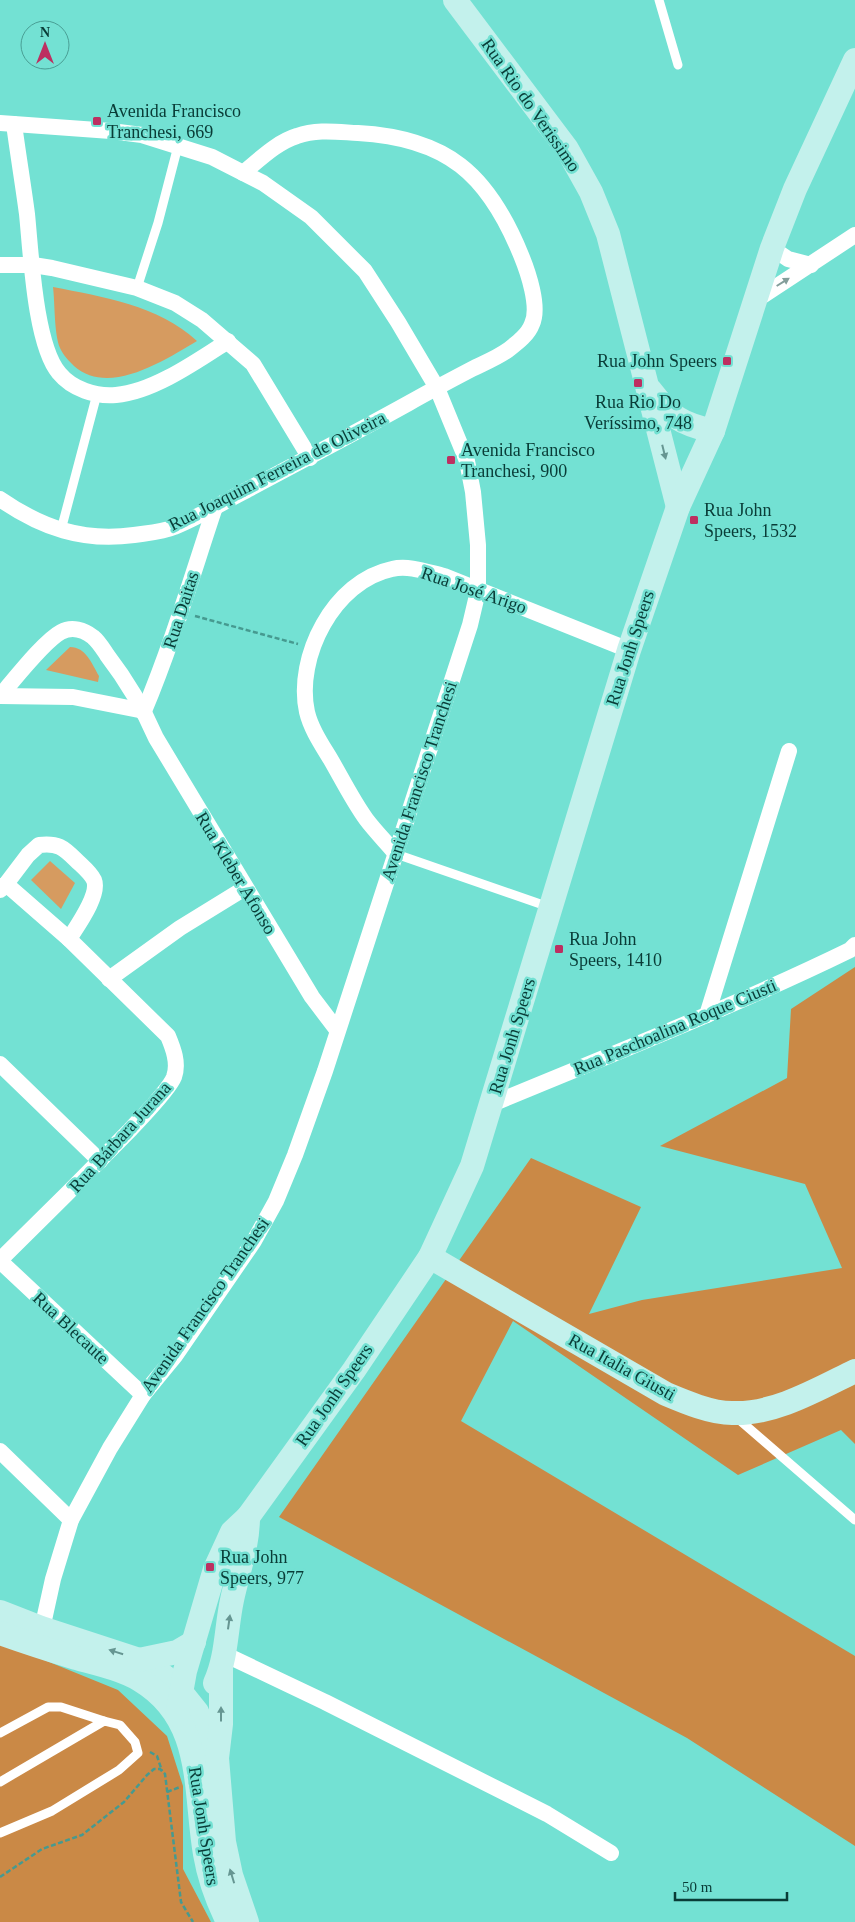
<svg xmlns="http://www.w3.org/2000/svg" width="855" height="1922" viewBox="0 0 855 1922" font-family="Georgia,serif">
<rect width="100%" height="100%" fill="#73e1d3"/>
<!-- green -->
<g fill="#d69b60">
<path d="M53,287C103,297 158,305 197,341C165,360 109,397 74,366C69,361 63,355 60,348C54,334 55,303 53,287Z"/>
<path d="M70,647C86,647 92,664 99,676L98,682L46,670Z"/>
<path d="M50,861L75,883L61,909L31,880Z"/>
</g>
<!-- forest -->
<g fill="#ca8946">
<path d="M855,967V1444L841,1430L738,1475L513,1321L461,1421L855,1656V1846L687,1738L279,1517L531,1158L641,1207L589,1314L642,1300L842,1268L805,1184L660,1146L787,1078L791,1009Z"/>
<path d="M0,1642L118,1690L167,1736L183,1786V1869L211,1922H0Z"/>
</g>
<g fill="none" stroke-linecap="round" stroke-linejoin="round">
<!-- path -->
<g stroke="#469a90" stroke-width="2.5" stroke-dasharray="5 2.5" stroke-linecap="butt">
<path d="M195,616L298,644"/>
<path d="M150,1752L157,1756L162,1771"/>
<path d="M167,1792L180,1787"/>
<path d="M0,1877L42,1849L82,1835L124,1802L147,1775L154,1769H160L165,1774L181,1902L193,1922"/>
</g>
<!-- lane -->
<g stroke="#fff" stroke-width="9">
<path d="M659,0L678,65"/>
<path d="M137,288L158,223L178,146"/>
<path d="M61,530L97,394"/>
<path d="M396,854L549,907"/>
<path d="M736,1417L855,1520"/>
<path d="M0,1733L48,1707H61L104,1721"/>
<path d="M0,1782L104,1721L120,1725L135,1742L138,1753L119,1770L52,1811L0,1833"/>
</g>
<!-- street -->
<g stroke="#fff" stroke-width="16">
<path d="M0,123L111,131L142,135L212,157L263,183L311,217L365,271L398,322L437,388L467,461L473,492L478,545V591L470,625L325,1071L295,1155L276,1201L254,1241L175,1356L143,1395L110,1448L71,1520L53,1579L40,1638"/>
<path d="M14,124C18,154 23,184 27,214C31,253 35,345 59,373C72,389 96,397 116,395C153,392 197,361 228,341"/>
<path d="M772,248L788,259L811,265"/>
<path d="M0,265H33L52,268L137,288L175,303L202,320L253,364L310,458"/>
<path d="M756,300L855,235"/>
<path d="M0,499C42,528 83,542 134,535C147,533 163,532 174,527C199,517 223,502 247,490C301,461 355,433 409,403C430,391 451,380 472,369C484,363 497,358 508,350C517,343 528,335 532,324C540,307 528,272 521,255C488,174 447,138 358,133C337,132 317,129 297,136C277,142 259,160 243,173"/>
<path d="M0,696C14,680 44,641 61,632C72,626 84,630 93,637C99,642 103,649 107,655C127,681 143,708 156,738L312,997L337,1030"/>
<path d="M0,696L73,697L144,711"/>
<path d="M144,711C172,644 192,576 215,507"/>
<path d="M396,854C386,842 375,831 366,819C353,801 342,779 331,760C322,745 311,729 307,712C295,657 334,581 392,569C409,565 427,572 444,576L629,650"/>
<path d="M6,884L28,855L39,845C58,843 63,847 76,860C82,866 90,872 94,880C100,895 77,926 69,939"/>
<path d="M0,890L6,884L69,939L168,1036C173,1048 179,1063 174,1077C169,1090 141,1118 130,1130C87,1174 44,1217 0,1260"/>
<path d="M109,979L180,928L245,888"/>
<path d="M707,1015L789,751"/>
<path d="M0,1064L100,1161"/>
<path d="M492,1104C612,1054 733,1007 850,950L855,945"/>
<path d="M0,1261L143,1395"/>
<path d="M0,1451L71,1520"/>
<path d="M224,1654L325,1702L547,1814L611,1853"/>
</g>
<!-- secondary -->
<g stroke="#c3f1ec" stroke-width="24">
<path d="M455,0L567,149L591,192L608,234L678,507"/>
<path d="M651,391C671,417 681,424 713,431"/>
<path d="M430,1257L666,1394C685,1402 711,1413 732,1413C774,1415 818,1389 855,1371"/>
<path d="M0,1612L41,1628L139,1660L164,1676L181,1692L197,1712L217,1758"/>
<path d="M0,1633C25,1642 50,1650 76,1658C98,1664 121,1669 140,1680C205,1719 194,1790 205,1854C209,1878 217,1900 228,1922"/>
<path d="M139,1660L177,1652L194,1642"/>
<path d="M221,1670V1724L217,1758L224,1842L231,1875L247,1922"/>
<path d="M215,1683C227,1657 226,1628 232,1600C238,1572 248,1546 248,1517"/>
<path d="M177,1715L185,1671L215,1569L232,1532L248,1517L354,1370L430,1257L472,1166L629,650L678,507L713,431L772,248L795,189L855,60"/>
</g>
</g>
<!-- one-way arrows -->
<defs><path id="oneway-solid" d="M-6-.8H1V-3.2L6.5 0L1 3.2V.8H-6Z" transform="scale(1.25)"/></defs>
<use fill="#849e9b" href="#oneway-solid" transform="translate(783 282) rotate(-32)"/>
<g fill="#669692">
<use href="#oneway-solid" transform="translate(664 452) rotate(76)"/>
<use href="#oneway-solid" transform="translate(229 1622) rotate(-82)"/>
<use href="#oneway-solid" transform="translate(116 1652) rotate(-162)"/>
<use href="#oneway-solid" transform="translate(221 1714) rotate(-90)"/>
<use href="#oneway-solid" transform="translate(232 1876) rotate(-107)"/>
</g>
<!-- markers -->
<g fill="#bd2f61" stroke="#73e1d3" stroke-width="2">
<rect x="92" y="116" width="10" height="10" rx="2.5"/>
<rect x="722" y="356" width="10" height="10" rx="2.5"/>
<rect x="633" y="378" width="10" height="10" rx="2.5"/>
<rect x="446" y="455" width="10" height="10" rx="2.5"/>
<rect x="689" y="515" width="10" height="10" rx="2.5"/>
<rect x="554" y="944" width="10" height="10" rx="2.5"/>
<rect x="205" y="1562" width="10" height="10" rx="2.5"/>
</g>
<g text-anchor="middle" dominant-baseline="central" stroke-width="5" stroke-linejoin="round" paint-order="stroke">
<!-- street labels -->
<g font-size="18" fill="#093c37" stroke="#73e1d3">
<text transform="translate(531 105) rotate(55)">Rua Rio do Verissimo</text>
<text transform="translate(277 471) rotate(-27)">Rua Joaquim Ferreira de Oliveira</text>
<text transform="translate(474 590) rotate(19)">Rua José Arigo</text>
<text transform="translate(181 610) rotate(-72)">Rua Daitas</text>
<text transform="translate(630 648) rotate(-72)">Rua Jonh Speers</text>
<text transform="translate(419 781) rotate(-72)">Avenida Francisco Tranchesi</text>
<text transform="translate(236 873) rotate(59)">Rua Kleber Afonso</text>
<text transform="translate(675 1027) rotate(-23)">Rua Paschoalina Roque Ciusti</text>
<text transform="translate(512 1036) rotate(-73)">Rua Jonh Speers</text>
<text transform="translate(120 1137) rotate(-48)">Rua Bárbara Jurana</text>
<text transform="translate(205 1305) rotate(-55)">Avenida Francisco Tranchesi</text>
<text transform="translate(71 1328) rotate(43)">Rua Blecaute</text>
<text transform="translate(622 1367) rotate(29)">Rua Italia Giusti</text>
<text transform="translate(334 1395) rotate(-55)">Rua Jonh Speers</text>
<text transform="translate(204 1826) rotate(81)">Rua Jonh Speers</text>
</g>
<!-- poi labels -->
<g font-size="18" fill="#093c37" stroke="#73e1d3" text-anchor="start">
<text x="107" y="111">Avenida Francisco<tspan x="107" dy="21">Tranchesi, 669</tspan></text>
<text x="717" y="361" text-anchor="end">Rua John Speers</text>
<text x="638" y="402" text-anchor="middle">Rua Rio Do<tspan x="638" dy="21">Veríssimo, 748</tspan></text>
<text x="461" y="450">Avenida Francisco<tspan x="461" dy="21">Tranchesi, 900</tspan></text>
<text x="704" y="510">Rua John<tspan x="704" dy="21">Speers, 1532</tspan></text>
<text x="569" y="939">Rua John<tspan x="569" dy="21">Speers, 1410</tspan></text>
<text x="220" y="1557">Rua John<tspan x="220" dy="21">Speers, 977</tspan></text>
</g>
</g>
<!-- north arrow -->
<g transform="translate(45 45)"><circle r="24" fill="#73e1d3" stroke="#499f95"/>
<path d="M0-4L9 19L0 12L-9 19Z" fill="#bd2f61"/>
<text y="-8" font-size="14" font-weight="bold" text-anchor="middle" fill="#093c37">N</text>
</g>
<!-- scale -->
<path d="M675 1892v8h112v-8" fill="none" stroke="#093c37" stroke-width="2.5"/>
<text x="682" y="1892" font-size="15" fill="#093c37" stroke="#73e1d3" stroke-width="4" paint-order="stroke">50 m</text>
</svg>
